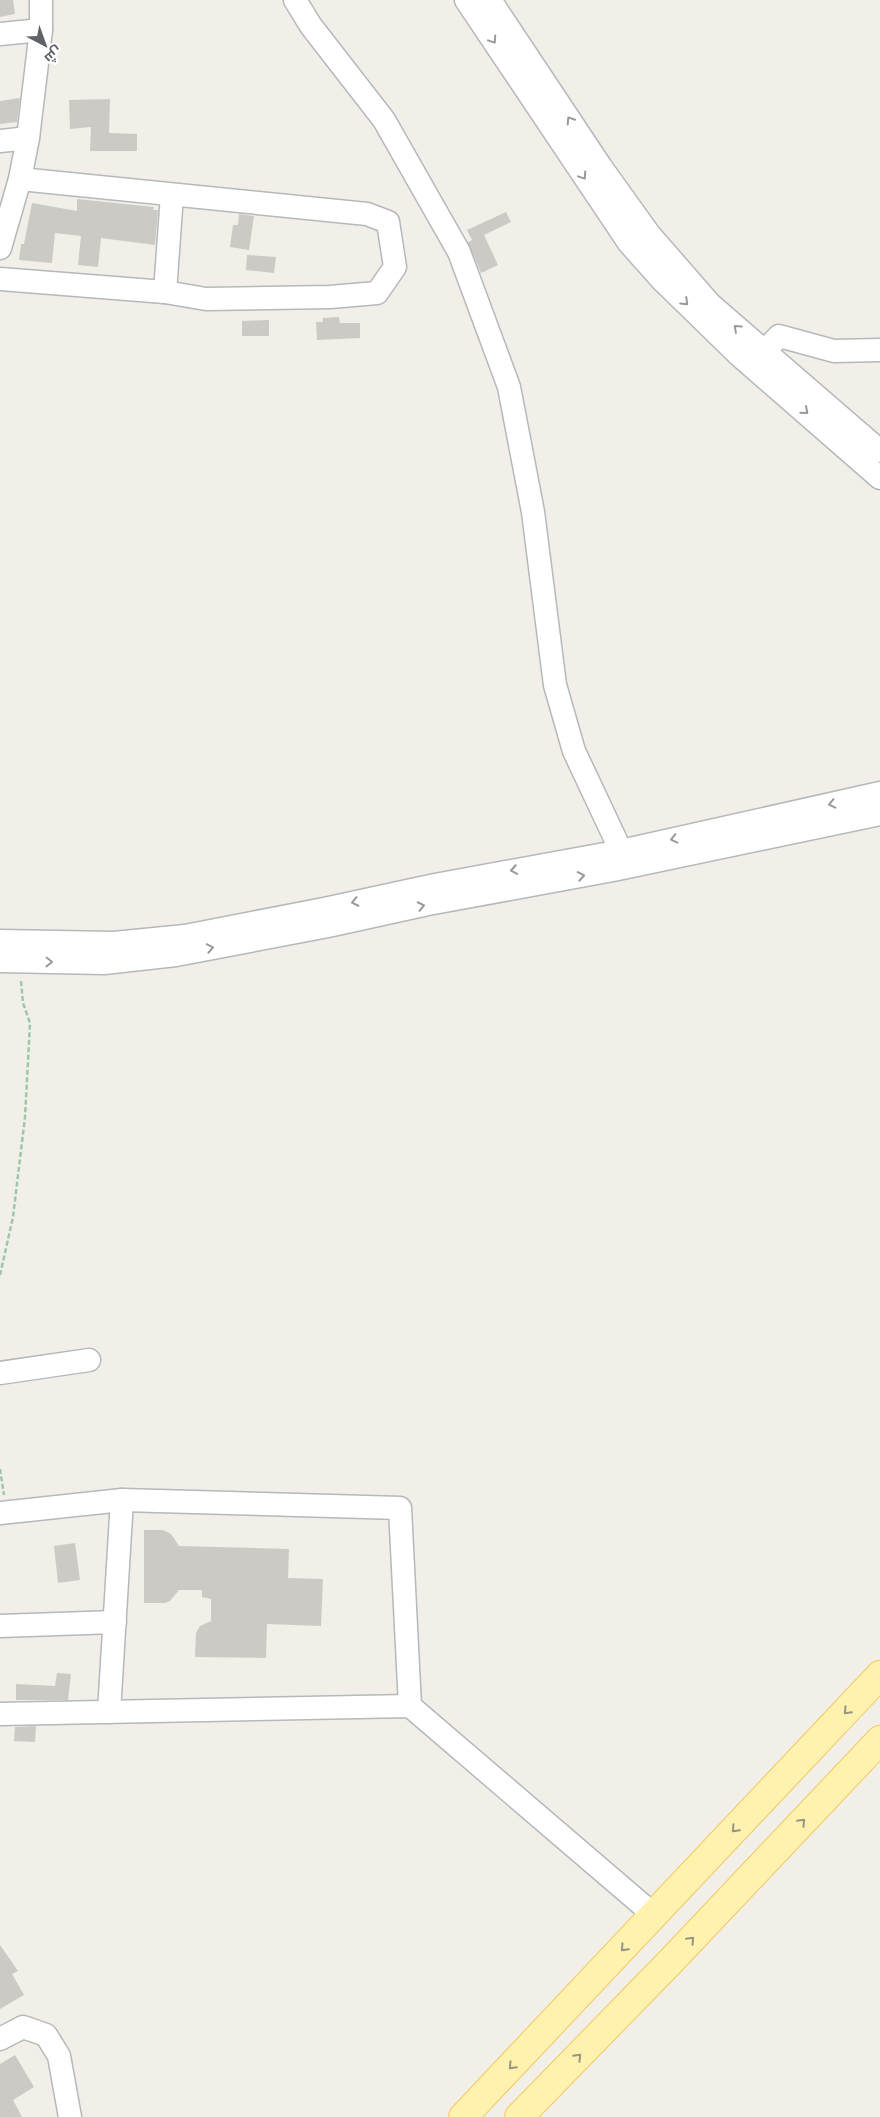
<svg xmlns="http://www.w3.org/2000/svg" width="880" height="2117" viewBox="0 0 880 2117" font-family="Montserrat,Cairo,sans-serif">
<rect width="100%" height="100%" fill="#f1efe8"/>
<!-- building -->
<g fill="#cccac5">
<path d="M0,0H13L15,14L0,17Z"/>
<path d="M20,98L17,122L0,124V101Z"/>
<path d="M110,99L109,133L137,134V151H90L91,127L70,129L69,100Z"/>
<path d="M77,199L154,207L153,210H158L155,245L101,238L98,267L78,265L81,236L55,233L52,263L19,260L21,244H24L32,203L77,211Z"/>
<path d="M506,212L511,222L484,235L498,265L481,273L468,242L472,240L467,230Z"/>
<path d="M239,214L254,216L249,250L230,247L233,225H238Z"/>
<path d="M247,255L276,257L274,273L246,270Z"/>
<path d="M339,317L340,323H360V338L317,340L316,322H323V318Z"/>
<path d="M269,320V336H242V321Z"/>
<path d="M144,1530H163L171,1534L179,1546L289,1549L288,1578L323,1579L321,1626L267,1624L266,1658L195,1657L196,1633L200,1626L211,1621V1599L202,1597V1590H179L170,1601L165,1603H144Z"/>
<path d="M75,1543L80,1580L58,1583L54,1546Z"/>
<path d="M57,1673L71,1674L68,1700H16V1684L55,1686Z"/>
<path d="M36,1726L35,1742L14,1741L15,1727Z"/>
<path d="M0,1945L18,1971L12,1974L24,1995L0,2009Z"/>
<path d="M15,2055L34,2087L13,2100L22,2117H0V2064Z"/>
</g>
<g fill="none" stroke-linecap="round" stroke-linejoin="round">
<!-- minor casing -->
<g stroke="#b5b8bc" stroke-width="25">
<g id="minor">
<path d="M295,0L311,26L384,120L459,252L509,387L533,512L555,685L574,751L621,851"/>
<path d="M466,0L629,243L661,279L740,356L880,478"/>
<path d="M490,0L601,167L649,234L710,304L880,451"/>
<path d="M0,34L41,30"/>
<path d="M0,141L28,138"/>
<path d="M0,248L20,179L28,138L41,30V0"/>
<path d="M0,279L165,292L206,299L330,297L377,293L395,267L388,222L367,214L20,179"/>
<path d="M165,292L172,195"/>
<path d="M764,352L779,336L834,351L880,350"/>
<path d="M0,941L114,943L185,936L324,909L435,885L621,851L880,793"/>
<path d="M0,961L104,963L176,955L328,926L428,904L613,870L880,814"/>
<path d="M0,1373L89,1360"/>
<path d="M0,1513L122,1500L400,1508L410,1706"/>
<path d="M0,1626L115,1622"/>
<path d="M109,1712L122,1500"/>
<path d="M0,1714L410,1706L654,1915"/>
<path d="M0,2039L23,2027L46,2035L59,2056L70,2117"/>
</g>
</g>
<!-- major casing -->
<g stroke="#f2c960" stroke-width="30">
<g id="major">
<path d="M463,2117L880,1675"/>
<path d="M519,2117L672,1960L880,1740"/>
</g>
</g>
<!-- path -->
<g stroke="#9cc7a9" stroke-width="2.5" stroke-dasharray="5 2.5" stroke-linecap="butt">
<path d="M0,1275L13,1217L25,1117L30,1023L23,1003L21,981"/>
<path d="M0,1469L4,1495"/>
</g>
<!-- minor -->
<use href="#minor" stroke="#fff" stroke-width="22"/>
<!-- major -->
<use href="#major" stroke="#fff2af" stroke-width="28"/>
</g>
<!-- one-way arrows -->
<defs><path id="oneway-chevron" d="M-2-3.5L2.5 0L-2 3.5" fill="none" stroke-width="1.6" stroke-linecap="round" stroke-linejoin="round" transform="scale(1.25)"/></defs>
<g stroke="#979a9d">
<use href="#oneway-chevron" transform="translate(493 40) rotate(56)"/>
<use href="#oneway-chevron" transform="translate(570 120) rotate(-123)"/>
<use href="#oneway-chevron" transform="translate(583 176) rotate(56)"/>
<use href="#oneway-chevron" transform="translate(685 302) rotate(44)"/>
<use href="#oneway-chevron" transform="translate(737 328) rotate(-138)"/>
<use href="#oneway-chevron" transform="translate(805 411) rotate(41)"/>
<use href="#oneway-chevron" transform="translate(832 804) rotate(167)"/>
<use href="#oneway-chevron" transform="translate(674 839) rotate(167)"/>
<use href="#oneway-chevron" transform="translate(514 870) rotate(170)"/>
<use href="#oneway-chevron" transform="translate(581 876) rotate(-10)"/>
<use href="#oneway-chevron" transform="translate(355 902) rotate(168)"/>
<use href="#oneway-chevron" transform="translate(421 906) rotate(-12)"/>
<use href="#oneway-chevron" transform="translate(210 948) rotate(-11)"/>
<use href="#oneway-chevron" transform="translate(49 962) rotate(1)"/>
</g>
<g stroke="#979581">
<use href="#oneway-chevron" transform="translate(847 1711) rotate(133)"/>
<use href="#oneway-chevron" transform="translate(802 1822) rotate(-47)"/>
<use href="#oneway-chevron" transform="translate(735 1829) rotate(133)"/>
<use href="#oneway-chevron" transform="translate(691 1940) rotate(-47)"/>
<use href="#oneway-chevron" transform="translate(624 1948) rotate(133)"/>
<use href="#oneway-chevron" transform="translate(578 2057) rotate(-46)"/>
<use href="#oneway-chevron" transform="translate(512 2066) rotate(133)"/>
</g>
<!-- north arrow -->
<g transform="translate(45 45) rotate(139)" stroke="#ffffff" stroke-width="4" paint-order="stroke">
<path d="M0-4L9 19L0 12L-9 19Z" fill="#5f6368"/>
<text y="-8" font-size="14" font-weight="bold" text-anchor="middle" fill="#5f6368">ش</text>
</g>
</svg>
